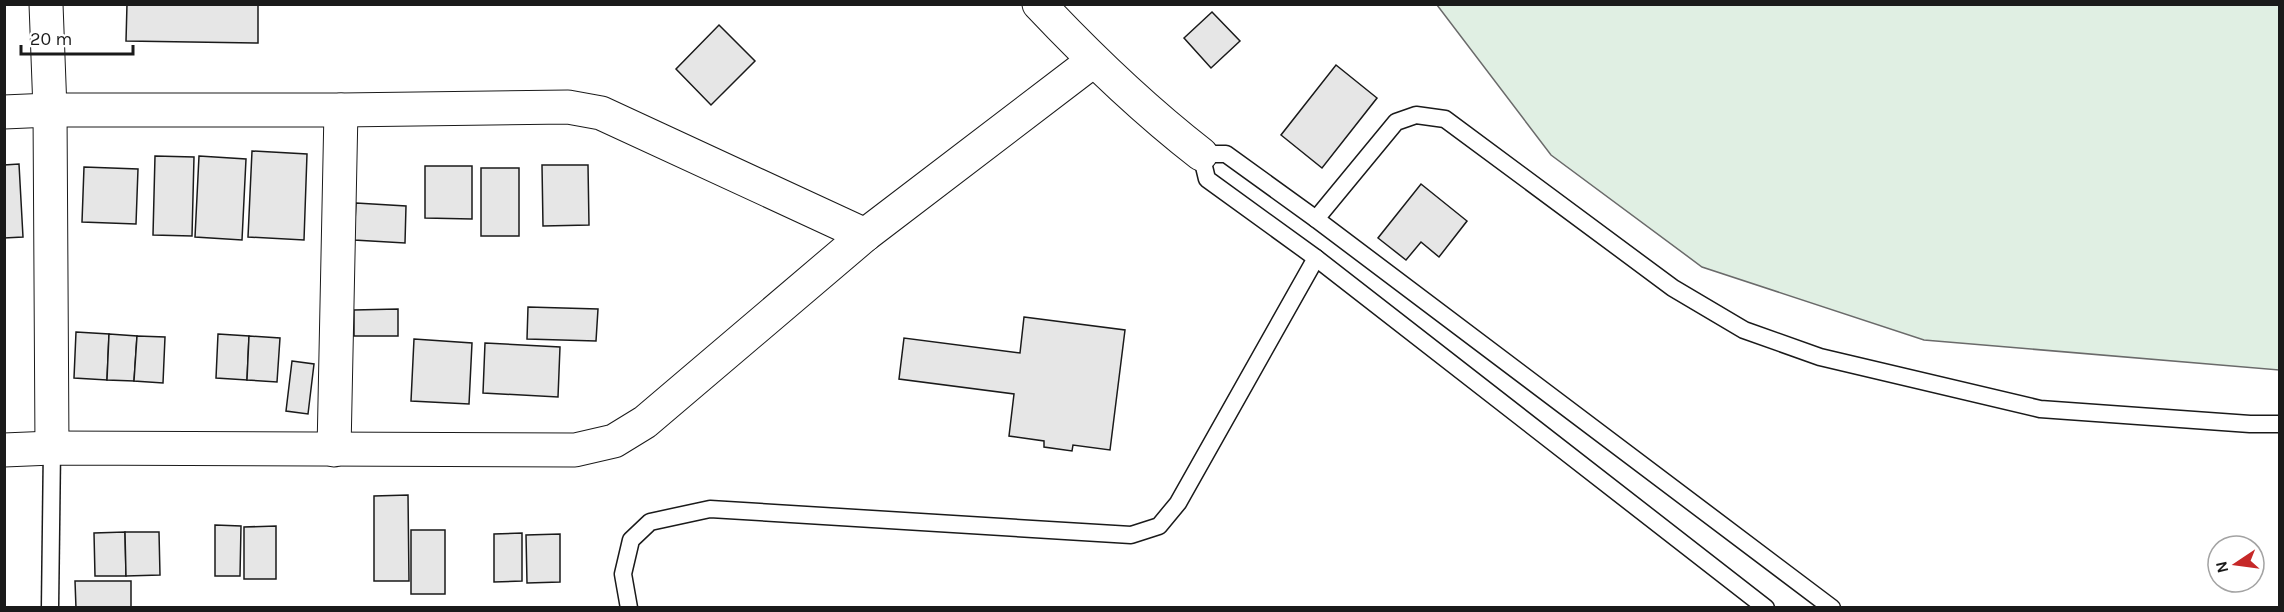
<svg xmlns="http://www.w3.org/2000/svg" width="2284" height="612" viewBox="0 0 2284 612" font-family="Karla,sans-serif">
<rect width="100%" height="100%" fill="#fff"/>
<!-- green -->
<path fill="#e0efe3" stroke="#6a6a6a" stroke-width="1.5" d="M1437,5H2279V370L1924,340L1702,267L1551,155Z"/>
<!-- building -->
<g fill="#e6e6e6" stroke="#1a1a1a" stroke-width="1.5">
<path d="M127,4H258V43L126,41Z"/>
<path d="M1212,12L1240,41L1211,68L1184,38Z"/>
<path d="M719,25L755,61L711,105L676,69Z"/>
<path d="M1336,65L1377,98L1322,168L1281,135Z"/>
<path d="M252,151L307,154L304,240L248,237Z"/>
<path d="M155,156L194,157L192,236L153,235Z"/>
<path d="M199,156L246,159L242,240L195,237Z"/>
<path d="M19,164L23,237L4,238V165Z"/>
<path d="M542,165H588L589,225L543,226Z"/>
<path d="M425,166H472V219L425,218Z"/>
<path d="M84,167L138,169L136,224L82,222Z"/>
<rect x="481" y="168" width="38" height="68"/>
<path d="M1421,184L1467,221L1439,257L1421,242L1406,260L1378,238Z"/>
<path d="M356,203L406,206L405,243L354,240Z"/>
<path d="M528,307L598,309L596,341L527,339Z"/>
<path d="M398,309V336H354V310Z"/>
<path d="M1024,317L1125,330L1110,450L1073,445L1072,451L1044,447V441L1009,436L1014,394L899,379L904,338L1020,353Z"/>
<path d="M76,332L109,334L107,380L74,378Z"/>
<path d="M109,334L137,336L134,381L107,380Z"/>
<path d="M218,334L249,336L247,380L216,378Z"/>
<path d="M137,336L165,337L163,383L134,381Z"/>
<path d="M249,336L280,338L277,382L247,380Z"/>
<path d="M414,339L472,343L469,404L411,401Z"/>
<path d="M485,343L560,347L558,397L483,393Z"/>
<path d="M292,361L314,364L308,414L286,411Z"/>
<path d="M408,495L409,581H374V496Z"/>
<path d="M215,525L241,526L240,576H215Z"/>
<path d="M276,526V579H244V527Z"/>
<rect x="411" y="530" width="34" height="64"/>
<path d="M125,532L126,576H95L94,533Z"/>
<path d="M125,532H159L160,575L126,576Z"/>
<path d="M522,533V581L494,582V534Z"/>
<path d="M560,534V582L527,583L526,535Z"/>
<path d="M75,581H131V608H76Z"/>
</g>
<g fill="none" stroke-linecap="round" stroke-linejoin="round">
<!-- service casing -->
<g stroke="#1a1a1a" stroke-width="19">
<g id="service">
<path d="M1316,219L1396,122L1416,115L1445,119L1673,288L1744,330L1820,357L2040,409L2250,424H2280"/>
<path d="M50,608L52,448"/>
<path d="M629,608L623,574L631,540L650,522L710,509L1131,535L1159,526L1178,503L1316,258"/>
<path d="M1766,608L1316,258L1207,179L1201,154H1226L1316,219L1832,608"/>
</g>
</g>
<!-- minor casing -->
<g stroke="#1a1a1a" stroke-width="35">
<g id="minor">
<path d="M46,4L50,110L52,448"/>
<path d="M1039,4C1090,58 1143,109 1201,154"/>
<path d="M4,112L50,110H341L568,107L601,113L865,235"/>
<path d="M4,450L52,448L575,450L614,441L645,422L865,235L1093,61"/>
<path d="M334,450L341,110"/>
</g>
</g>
<!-- service -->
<use href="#service" stroke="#fff" stroke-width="16"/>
<!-- minor -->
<use href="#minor" stroke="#fff" stroke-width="33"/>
</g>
<!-- border -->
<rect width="2284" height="612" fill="none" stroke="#1a1a1a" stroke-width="12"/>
<!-- north arrow -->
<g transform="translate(2236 564) rotate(257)"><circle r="28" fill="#ffffff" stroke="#a3a3a3" stroke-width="1.5"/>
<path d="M0-4.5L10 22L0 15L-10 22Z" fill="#c62828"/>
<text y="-9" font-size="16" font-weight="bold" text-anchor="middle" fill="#1a1a1a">N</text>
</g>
<!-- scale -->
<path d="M21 45v9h112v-9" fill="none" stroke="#1a1a1a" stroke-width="3"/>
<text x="30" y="45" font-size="18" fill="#1a1a1a" stroke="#ffffff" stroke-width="4.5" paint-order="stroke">20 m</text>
</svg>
